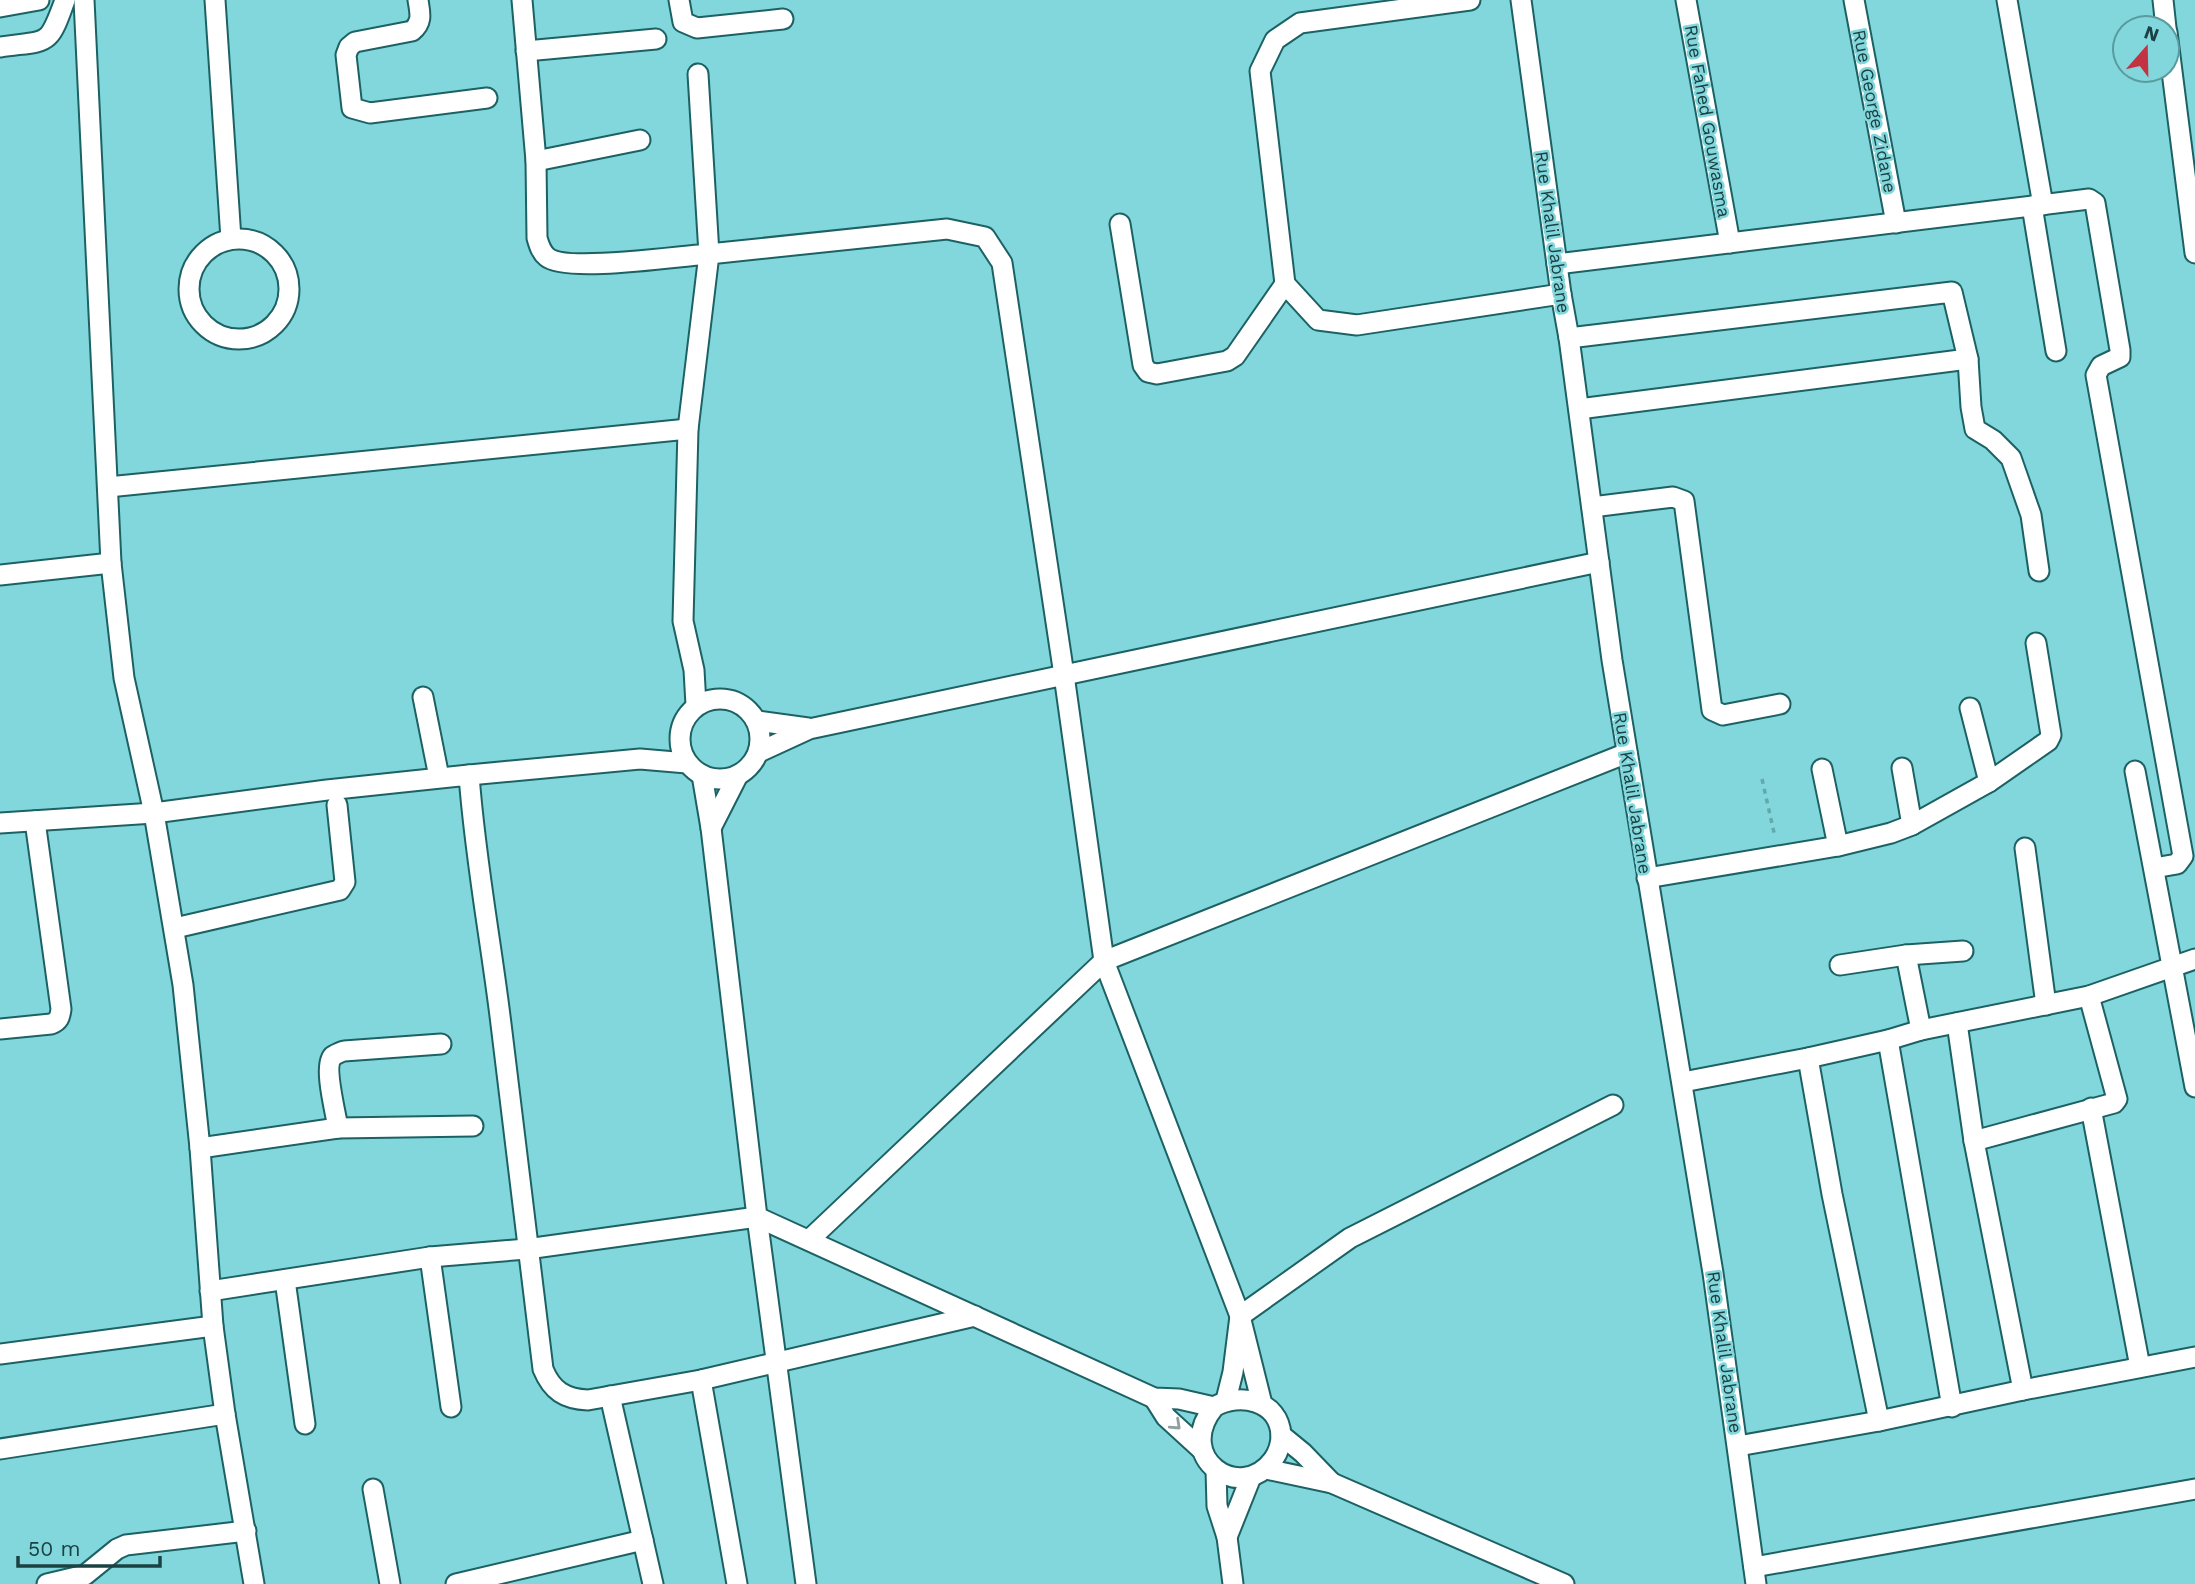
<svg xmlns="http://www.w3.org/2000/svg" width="2195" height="1584" viewBox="0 0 2195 1584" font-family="'Work Sans',sans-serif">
<rect width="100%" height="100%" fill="#81d7db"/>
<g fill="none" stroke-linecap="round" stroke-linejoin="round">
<!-- minor casing -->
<g stroke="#1c6164" stroke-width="23">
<g id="minor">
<path d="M84,0L111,563L124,678L154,813L183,985L200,1148L213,1326L225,1414L254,1584"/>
<path d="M215,0L231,239"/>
<path d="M418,0C420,13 423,22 412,31L355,42L349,47L346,55L352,108L370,113L487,98"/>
<path d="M522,0L536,161L537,238C539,245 541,252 547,257C566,273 679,256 709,254L698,74"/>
<path d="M679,0L683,22L697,28L783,19"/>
<path d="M1470,0L1300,23L1275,40L1260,71L1285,284L1318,320L1357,325L1561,294"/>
<path d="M1521,0L1561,294L1569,338L1612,660L1713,1273L1756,1584"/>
<path d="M1686,0L1730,243"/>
<path d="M1854,0L1896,223"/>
<path d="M2007,0L2043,205"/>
<path d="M2163,0L2166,28"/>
<path d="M0,7L39,0"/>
<path d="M2167,32L2195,253"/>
<path d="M0,47C49,40 48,48 65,0"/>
<path d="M526,51L656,39"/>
<path d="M536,161L640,140"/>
<path d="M2032,206L2056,351"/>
<path d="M1120,224L1143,365L1148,372L1157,374L1227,361L1235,356L1285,284"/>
<circle cx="239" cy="289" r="50"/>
<path d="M1557,264L2089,199L2095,203L2120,350V357L2101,366L2096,375L2183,856L2177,864L2154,868"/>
<path d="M1569,338L1952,292L1968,359L1971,407L1975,429L1993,440L2011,458L2031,515L2039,571"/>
<path d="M1579,409L1968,359"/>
<path d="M108,487L688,429"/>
<path d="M1592,507L1673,497L1684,501L1712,710L1723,715L1780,704"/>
<path d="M0,575L111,563"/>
<path d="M423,697L439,777"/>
<circle cx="720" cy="739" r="40"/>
<path d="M696,705L694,670L683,621L688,429L709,254L947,229L985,237L1002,263L1064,675L1104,961L1240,1316L1262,1404"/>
<path d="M1970,708L1989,782"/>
<path d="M757,721L808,728"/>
<path d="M759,752L809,729L1599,562"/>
<path d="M1902,768L1912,825"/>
<path d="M1822,769L1838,846"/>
<path d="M2135,771L2195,1087"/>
<path d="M469,775L640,759L687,763"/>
<path d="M702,775L711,828L757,1217L806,1584"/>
<path d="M0,823L154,813L327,790L469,775C475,859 491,941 501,1024C516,1139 528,1254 543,1369C552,1391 565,1399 588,1400L701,1380L975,1316"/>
<path d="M711,828L738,775"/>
<path d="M2025,848L2046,1005"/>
<path d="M1647,878L1838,846L1891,833L1912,825L1989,782L2048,741L2051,735L2036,643"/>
<path d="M175,928L340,890L345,882L337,805"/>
<path d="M1906,955L1921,1030"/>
<path d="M1840,965L1906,955L1963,951"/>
<path d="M1957,1023L1974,1141L2023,1390"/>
<path d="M0,1029L51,1024C59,1021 60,1017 61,1009L35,821"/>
<path d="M1888,1040L1952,1407"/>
<path d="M1808,1058L1832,1194L1879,1421"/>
<path d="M1683,1082L1808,1058L1888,1040L1921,1030L2089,996L2195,959"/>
<path d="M2091,1108L2140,1367"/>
<path d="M338,1128C336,1114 323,1066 333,1056C334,1055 343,1051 344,1051L441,1044"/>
<path d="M1974,1141L2114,1103L2117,1099L2089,996"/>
<path d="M200,1148L338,1128L473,1126"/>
<path d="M809,1240L1104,961L1627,753"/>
<path d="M430,1257L451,1407"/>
<path d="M285,1280L305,1424"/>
<path d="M210,1291L430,1257L527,1249L757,1217L1154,1398L1179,1399L1214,1407C1239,1392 1279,1400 1281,1435C1281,1443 1278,1453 1273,1460C1240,1504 1173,1458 1214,1407"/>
<path d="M0,1354L213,1326"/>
<path d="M701,1380L737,1584"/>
<path d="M610,1396L653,1584"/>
<path d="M1154,1398L1166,1417L1201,1449"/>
<path d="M1226,1400L1233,1372L1240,1316L1350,1238L1613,1105"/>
<path d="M1281,1435L1303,1453L1332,1483"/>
<path d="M1738,1446L1879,1421L2023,1390L2195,1357"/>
<path d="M0,1449L225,1414"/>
<path d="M1266,1469L1332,1483L1564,1584"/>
<path d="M1216,1470L1217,1506L1227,1537L1233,1584"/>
<path d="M373,1489L390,1584"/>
<path d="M1227,1537L1251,1477"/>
<path d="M1754,1567L2195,1489"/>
<path d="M47,1584L85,1575L117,1549L126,1545L246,1531"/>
<path d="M456,1584L643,1540"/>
</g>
</g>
<!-- path -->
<path stroke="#62a9ac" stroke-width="3.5" stroke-dasharray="5 5" stroke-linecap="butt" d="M1762,779L1775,837"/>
<!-- minor -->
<use href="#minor" stroke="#fff" stroke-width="19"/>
</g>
<!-- one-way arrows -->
<defs><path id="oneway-chevron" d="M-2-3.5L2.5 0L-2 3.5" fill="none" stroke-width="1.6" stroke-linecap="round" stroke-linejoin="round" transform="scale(1.75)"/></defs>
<use stroke="#8ea0a1" href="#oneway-chevron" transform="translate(1176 1425) rotate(43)"/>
<g text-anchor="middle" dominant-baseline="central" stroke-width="5" stroke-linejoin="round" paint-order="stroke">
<!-- street labels -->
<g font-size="18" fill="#1c4143" stroke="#81d7db">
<text transform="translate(1875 111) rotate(79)">Rue George Zidane</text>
<text transform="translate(1708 121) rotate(80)">Rue Fahed Gouwasma</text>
<text transform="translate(1553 232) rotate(82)">Rue Khalil Jabrane</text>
<text transform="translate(1633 793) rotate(81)">Rue Khalil Jabrane</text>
<text transform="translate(1725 1352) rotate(82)">Rue Khalil Jabrane</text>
</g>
</g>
<!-- north arrow -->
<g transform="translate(2146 49) rotate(20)"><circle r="33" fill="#81d7db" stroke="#599b9e" stroke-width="2"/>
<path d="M0-5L12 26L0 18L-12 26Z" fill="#c33342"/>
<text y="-10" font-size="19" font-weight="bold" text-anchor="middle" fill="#1c4143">N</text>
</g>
<!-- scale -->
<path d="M18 1556v10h142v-10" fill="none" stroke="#1c4143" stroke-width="3.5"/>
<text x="28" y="1556" font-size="21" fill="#1c4143" stroke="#81d7db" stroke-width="5" paint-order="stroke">50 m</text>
</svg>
